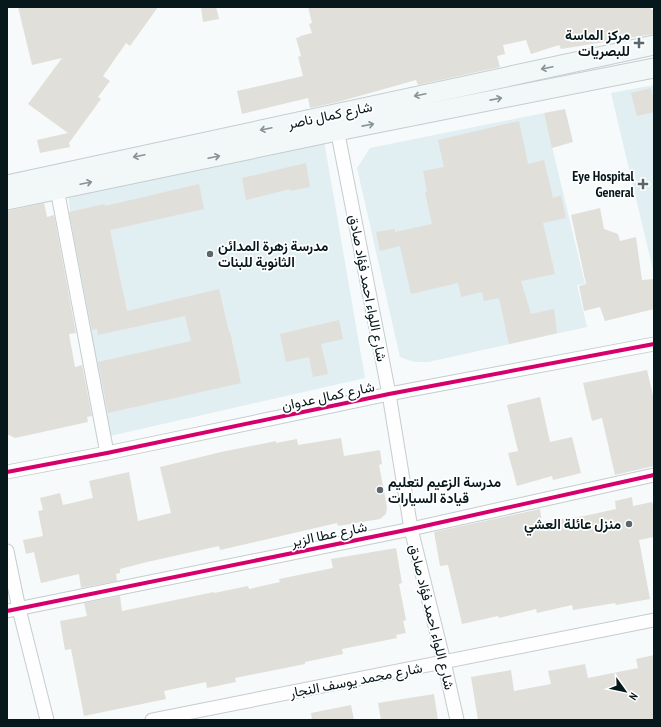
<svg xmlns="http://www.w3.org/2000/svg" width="661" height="727" viewBox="0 0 661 727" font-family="'PT Sans Narrow',Vazirmatn,sans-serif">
<rect width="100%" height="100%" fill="#f6fafb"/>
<!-- built -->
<g fill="#e1eef2">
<path d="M654,85V274L611,93Z"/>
<path d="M544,113L585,284L577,285L587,327L428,362H414L400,357L357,168L370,148Z"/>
<path d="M324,141L365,378L110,436L84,313L68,194Z"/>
</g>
<!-- building -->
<g fill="#e1dfd9">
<path d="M18,7H158L130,46L126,43L103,76L110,81L98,97L101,99L69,143L70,147L40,153L37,140L68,133L28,104L62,58L32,65Z"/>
<path d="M201,7H216L219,19L203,22Z"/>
<path d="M308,7H648L654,11V34L561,49L559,45L531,54L526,40L503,45L505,54L497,56L500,67L418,85L416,80L338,102L310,108L308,98L242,114L237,91L303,76L298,57L301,56L296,38L300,37V36L312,33L309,24L312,23Z"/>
<path d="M651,88L654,100V112L637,116L631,93Z"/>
<path d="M565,109L573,142L552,148L544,113Z"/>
<path d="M519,121L528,164L544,160L553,198L561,195L566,218L543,223L555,274L521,281L531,314L554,309L557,333L509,344L499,298L484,301L482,292L461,297L458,283L411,294L400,246L380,251L376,232L395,229V232L432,224L425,192L427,191L423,171L444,167L438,140Z"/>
<path d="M306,163L310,187L290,191V189L246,200L242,178Z"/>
<path d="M199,184L204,209L110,230L127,311L219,289L229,332H230L241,383L108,413L98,362L191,341L185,316L98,335L97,329L92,330L69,212L105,204V206Z"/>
<path d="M44,203L47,217L54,215L76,333L69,334L75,367L82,365L92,416L87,417L88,422L15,438L7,434V211Z"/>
<path d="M600,208L604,229L618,234L620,241L636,237L642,280L654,279V309L605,321L600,307L584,311L579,286L586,284L571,215Z"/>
<path d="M339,320L343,339L321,344L328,374L313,377L309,357L286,362L280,334Z"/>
<path d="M647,370L654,400V466L615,475L602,418L592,421L583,383Z"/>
<path d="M540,397L550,442L572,437L581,473L553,480L552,476L517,486L508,453L518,451L507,405Z"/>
<path d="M341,438L344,456L380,450L382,464L379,465L387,507L386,514L380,519L338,526L337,523L220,550L219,546L147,562L120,569V573L116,574L117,581L81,588L79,574L41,583L34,552L26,554L23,540L43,536L38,511L43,510L40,498L60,493L63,505L93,498L89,481L129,472L138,521L171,513L160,467L221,452L276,441V443L297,439L298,445Z"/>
<path d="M632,497L633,506L652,502L654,510V537L639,540L650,599L616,605L615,603L573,610L572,605L537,613L536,609L499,618L498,616L462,624L448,565L440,566L434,532L540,509L542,522L584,516L616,509L615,501Z"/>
<path d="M396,548L402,583L399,584L406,620L403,621L406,633L396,635L397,638L342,649L343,654L305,662V664L235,678L236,682L207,688L206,682L164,691L166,699L84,716L71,649L65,650L60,621L87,616L84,603L120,596L122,611L214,592V593L248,586L249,589L280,582L279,579L333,568L331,559Z"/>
<path d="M654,655V720H478L471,677L511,670L514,691L551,684L548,671L585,664L588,678L638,668L636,659Z"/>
<path d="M434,694L438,720H381L378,703Z"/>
<path d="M351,705L354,720H312L311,713Z"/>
</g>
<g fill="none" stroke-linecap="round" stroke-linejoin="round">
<!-- minor casing -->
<g stroke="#c4cdd0" stroke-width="15">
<g id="minor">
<path d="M336,124L389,394L411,529L444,662L457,720"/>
<path d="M57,189L107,453"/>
<path d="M7,472L107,453L389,394L654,344"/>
<path d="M7,551L19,609L47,720"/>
<path d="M7,611L411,529L654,475"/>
<path d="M152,720L654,620"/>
</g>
</g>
<!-- secondary casing -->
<g stroke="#c4cdd0" stroke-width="21">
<g id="secondary">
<path d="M7,185L654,45"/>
<path d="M7,200L337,131L654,68"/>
</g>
</g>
<!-- minor -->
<use href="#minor" stroke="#fefefe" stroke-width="13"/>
<!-- secondary -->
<use href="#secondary" stroke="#f2f7f8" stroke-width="19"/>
<!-- cycleway casing -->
<g stroke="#fff" stroke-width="6">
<g id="cycleway">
<path d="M7,472L107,453L389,394L654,344"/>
<path d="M7,611L411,529L654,475"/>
</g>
</g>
<!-- cycleway -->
<use href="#cycleway" stroke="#d6006c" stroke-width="4"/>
</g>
<!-- one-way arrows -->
<defs><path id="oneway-shaft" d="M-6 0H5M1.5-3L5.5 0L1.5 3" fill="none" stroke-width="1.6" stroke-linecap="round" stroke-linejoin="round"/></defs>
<g stroke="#889395">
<use href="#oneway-shaft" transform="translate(547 68) rotate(168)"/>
<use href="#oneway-shaft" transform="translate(420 95) rotate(168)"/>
<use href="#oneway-shaft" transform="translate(496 99) rotate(-11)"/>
<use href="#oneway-shaft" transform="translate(368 125) rotate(-11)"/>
<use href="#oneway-shaft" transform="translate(266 129) rotate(168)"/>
<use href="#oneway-shaft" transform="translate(139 156) rotate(168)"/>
<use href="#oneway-shaft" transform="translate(214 157) rotate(-12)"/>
<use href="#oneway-shaft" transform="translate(86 183) rotate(-12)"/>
</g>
<!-- markers -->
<g fill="#5b676a" stroke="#fff" stroke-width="1.5">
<path d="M637 37h4v4h4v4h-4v4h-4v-4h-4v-4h4z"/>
<path d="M641 178h4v4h4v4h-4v4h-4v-4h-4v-4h4z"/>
<circle cx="210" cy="254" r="4"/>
<circle cx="380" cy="490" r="4"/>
<circle cx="629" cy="524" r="4"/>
</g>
<g text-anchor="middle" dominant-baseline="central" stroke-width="3.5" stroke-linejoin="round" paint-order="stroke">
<!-- poi labels -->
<g font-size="14" font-weight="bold" fill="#07181c" stroke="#fff" text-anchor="end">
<text x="630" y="35">مركز الماسة<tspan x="630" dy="16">للبصريات</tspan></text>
<text x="634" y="176">Eye Hospital<tspan x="634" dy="16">General</tspan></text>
<text x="218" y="246" text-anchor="start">مدرسة زهرة المدائن<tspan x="218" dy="16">الثانوية للبنات</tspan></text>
<text x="388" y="482" text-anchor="start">مدرسة الزعيم لتعليم<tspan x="388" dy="16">قيادة السيارات</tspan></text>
<text x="621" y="524">منزل عائلة العشي</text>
</g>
<!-- street labels -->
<g font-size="14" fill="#07181c" stroke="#fff">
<text transform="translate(330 115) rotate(-12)">شارع كمال ناصر</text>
<text transform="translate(368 288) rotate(79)">شارع اللواء احمد فؤاد صادق</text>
<text transform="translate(328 396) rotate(-12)">شارع كمال عدوان</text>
<text transform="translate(329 534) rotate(-12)">شارع عطا الزير</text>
<text transform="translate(432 617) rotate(76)">شارع اللواء احمد فؤاد صادق</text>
<text transform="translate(356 680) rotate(-11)">شارع محمد يوسف النجار</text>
</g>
</g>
<!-- border -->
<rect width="661" height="727" fill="none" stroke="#07181c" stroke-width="16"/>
<!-- north arrow -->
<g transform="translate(625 691) rotate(123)" stroke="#ffffff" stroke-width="3" paint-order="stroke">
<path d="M0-3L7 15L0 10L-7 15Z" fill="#07181c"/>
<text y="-6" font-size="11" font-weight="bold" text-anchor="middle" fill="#07181c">N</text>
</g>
</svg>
